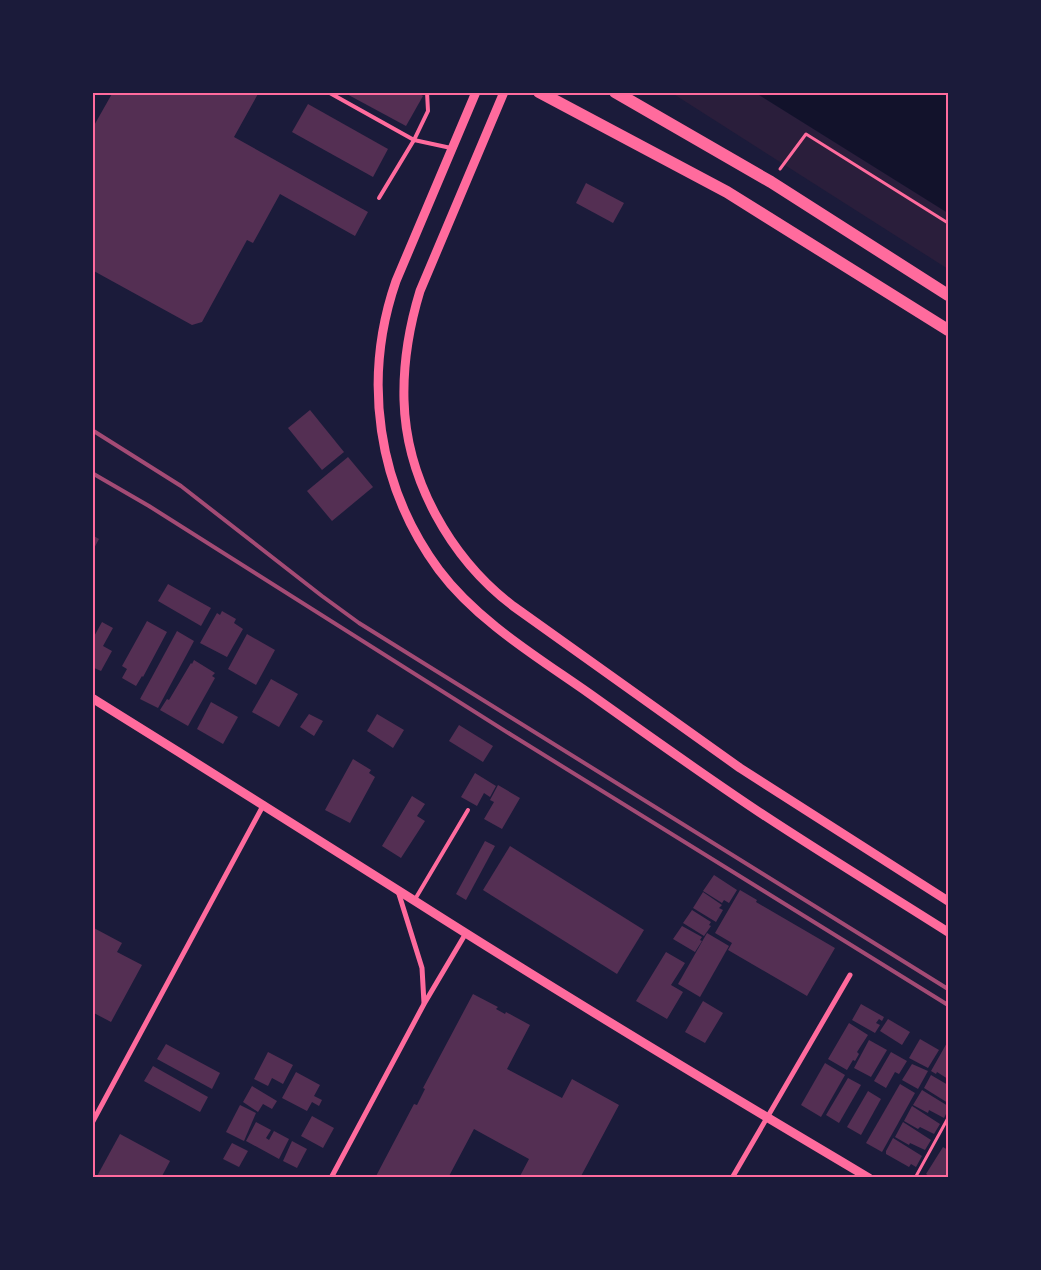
<svg xmlns="http://www.w3.org/2000/svg" width="1041" height="1270" viewBox="0 0 1041 1270" font-family="Bitter,serif">
<rect width="100%" height="100%" fill="#1b1b3a"/>
<!-- green -->
<path fill="#2a1e3b" d="M672,93H756L948,213V269Z"/>
<!-- water -->
<path fill="#12122b" d="M756,93H948V213Z"/>
<!-- building -->
<g fill="#542f53">
<path d="M113,92H259L234,137L368,212L355,236L280,194L253,243L247,240L202,322L192,325L92,270V129Z"/>
<path d="M343,92H417L423,96L406,126Z"/>
<path d="M308,104L388,149L373,177L292,132Z"/>
<path d="M586,183L624,203L613,223L576,203Z"/>
<path d="M310,410L344,452L322,470L288,428Z"/>
<path d="M348,457L373,487L332,521L307,491Z"/>
<path d="M92,535L99,539L92,552Z"/>
<path d="M168,584L211,608L201,626L158,601Z"/>
<path d="M222,611L236,619L234,623L243,629L227,657L200,643L217,613L220,615Z"/>
<path d="M147,621L167,632L143,677L142,676L136,686L122,678L127,669L122,666Z"/>
<path d="M102,622L113,628L103,646L112,651L101,671L92,667V640Z"/>
<path d="M177,631L194,641L158,708L140,699Z"/>
<path d="M247,634L275,650L256,685L228,669Z"/>
<path d="M194,660L215,673L212,676L215,678L188,726L160,710L167,699L169,700L191,663L192,664Z"/>
<path d="M271,679L298,694L279,727L252,712Z"/>
<path d="M211,702L238,717L223,744L197,729Z"/>
<path d="M309,714L323,721L314,736L300,727Z"/>
<path d="M377,714L404,730L393,748L367,731Z"/>
<path d="M459,725L493,746L483,762L449,741Z"/>
<path d="M353,759L371,770L369,773L375,777L350,823L325,810Z"/>
<path d="M475,773L496,786L490,797L484,793L477,806L461,797Z"/>
<path d="M498,785L520,798L502,829L484,819L494,802L490,800Z"/>
<path d="M412,796L425,804L417,816L425,821L401,858L382,846Z"/>
<path d="M485,841L495,846L466,900L456,894Z"/>
<path d="M510,846L644,930L617,974L483,890Z"/>
<path d="M714,875L737,890L729,903L724,900L722,903L703,891Z"/>
<path d="M740,890L757,900L756,902L835,948L807,996L728,950L732,943L715,933Z"/>
<path d="M703,892L722,905L719,908L723,910L716,922L693,908Z"/>
<path d="M692,910L711,922L709,925L711,926L704,936L683,923Z"/>
<path d="M682,926L702,937L700,940L702,941L695,952L673,939Z"/>
<path d="M92,927L122,943L117,952L142,965L111,1022L92,1012Z"/>
<path d="M707,933L729,946L700,997L678,984Z"/>
<path d="M666,952L685,963L671,985L683,992L667,1019L636,1001Z"/>
<path d="M473,994L498,1007L496,1009L505,1014L506,1012L530,1025L507,1069L562,1098L572,1079L619,1105L580,1178H519L529,1159L474,1129L448,1178H375L414,1104L417,1105L425,1089L423,1088Z"/>
<path d="M703,1001L723,1013L705,1043L685,1032Z"/>
<path d="M861,1004L884,1017L882,1021L879,1019L876,1023L880,1025L875,1033L852,1020Z"/>
<path d="M888,1019L910,1032L902,1045L880,1031Z"/>
<path d="M849,1023L868,1035L857,1052L859,1054L855,1061L853,1060L847,1070L828,1059Z"/>
<path d="M920,1039L939,1050L928,1068L909,1058Z"/>
<path d="M869,1040L887,1050L871,1077L854,1068Z"/>
<path d="M948,1041V1054L947,1057L948,1058V1079L937,1072L936,1074L931,1071Z"/>
<path d="M166,1044L220,1073L212,1089L157,1059Z"/>
<path d="M268,1052L293,1065L283,1084L272,1078L268,1086L254,1079Z"/>
<path d="M891,1052L907,1061L899,1074L895,1072L886,1088L874,1081Z"/>
<path d="M825,1063L845,1075L821,1117L801,1105Z"/>
<path d="M912,1064L928,1071L918,1089L902,1080Z"/>
<path d="M153,1066L208,1097L200,1112L144,1081Z"/>
<path d="M296,1072L320,1085L314,1096L322,1100L319,1106L312,1102L307,1111L282,1098Z"/>
<path d="M931,1075L948,1085V1103L924,1088Z"/>
<path d="M848,1078L861,1085L839,1123L826,1115Z"/>
<path d="M900,1084L915,1093L882,1152L866,1143Z"/>
<path d="M252,1086L277,1101L272,1109L263,1104L258,1112L243,1102Z"/>
<path d="M922,1090L948,1106V1110L944,1118L929,1110L928,1113L913,1105Z"/>
<path d="M868,1091L881,1099L861,1135L847,1127Z"/>
<path d="M240,1105L256,1113L244,1141L226,1132Z"/>
<path d="M912,1106L940,1124L934,1134L920,1127L918,1129L904,1121Z"/>
<path d="M312,1116L334,1128L323,1148L301,1136Z"/>
<path d="M256,1122L271,1130L266,1138L269,1140L274,1131L289,1139L279,1159L246,1141Z"/>
<path d="M903,1122L931,1140L925,1150L910,1143L909,1145L895,1137Z"/>
<path d="M120,1134L170,1161L161,1178H96Z"/>
<path d="M893,1138L922,1156L916,1167L911,1164L909,1167L886,1154V1151Z"/>
<path d="M292,1141L307,1149L297,1168L283,1161Z"/>
<path d="M232,1143L248,1151L239,1167L223,1159Z"/>
<path d="M943,1147L948,1150V1178H932L926,1174Z"/>
</g>
<g fill="none" stroke-linecap="round" stroke-linejoin="round">
<!-- path -->
<g stroke="#ff6b9d" stroke-width="3">
<path d="M780,169L806,134L948,223"/>
<path d="M915,1178L948,1118"/>
</g>
<!-- service -->
<g stroke="#ff6b9d" stroke-width="4">
<path d="M328,92L414,140L451,148"/>
<path d="M379,198L414,140L428,111L427,92"/>
<path d="M414,901L468,810"/>
</g>
<!-- minor -->
<g stroke="#ff6b9d" stroke-width="5">
<path d="M398,891L422,968L424,1003"/>
<path d="M92,1123L264,804"/>
<path d="M331,1178L424,1004L466,933"/>
<path d="M732,1178L850,975"/>
</g>
<!-- tertiary -->
<g stroke="#ff6b9d" stroke-width="9">
<path d="M476,92L396,281C362,379 377,486 439,570C477,621 539,658 590,694C646,734 702,774 759,812C821,853 885,892 948,932"/>
<path d="M504,92L420,291C409,327 403,362 404,400C406,479 450,558 513,606L740,768L948,901"/>
<path d="M92,698C200,765 307,833 415,901C564,996 717,1088 869,1178"/>
</g>
<!-- primary -->
<g stroke="#ff6b9d" stroke-width="12">
<path d="M539,92L727,192L948,330"/>
<path d="M615,92L771,182L948,295"/>
</g>
<!-- rail -->
<g stroke="#a44b75" stroke-width="4">
<path d="M92,430L181,486L322,596L359,623L948,989"/>
<path d="M92,473L149,506L510,734L948,1005"/>
</g>
</g>
<!-- border -->
<rect width="1041" height="1270" fill="none" stroke="#1b1b3a" stroke-width="188"/>
<rect x="94" y="94" width="853" height="1082" fill="none" stroke="#ff6b9d" stroke-width="2"/>
</svg>
